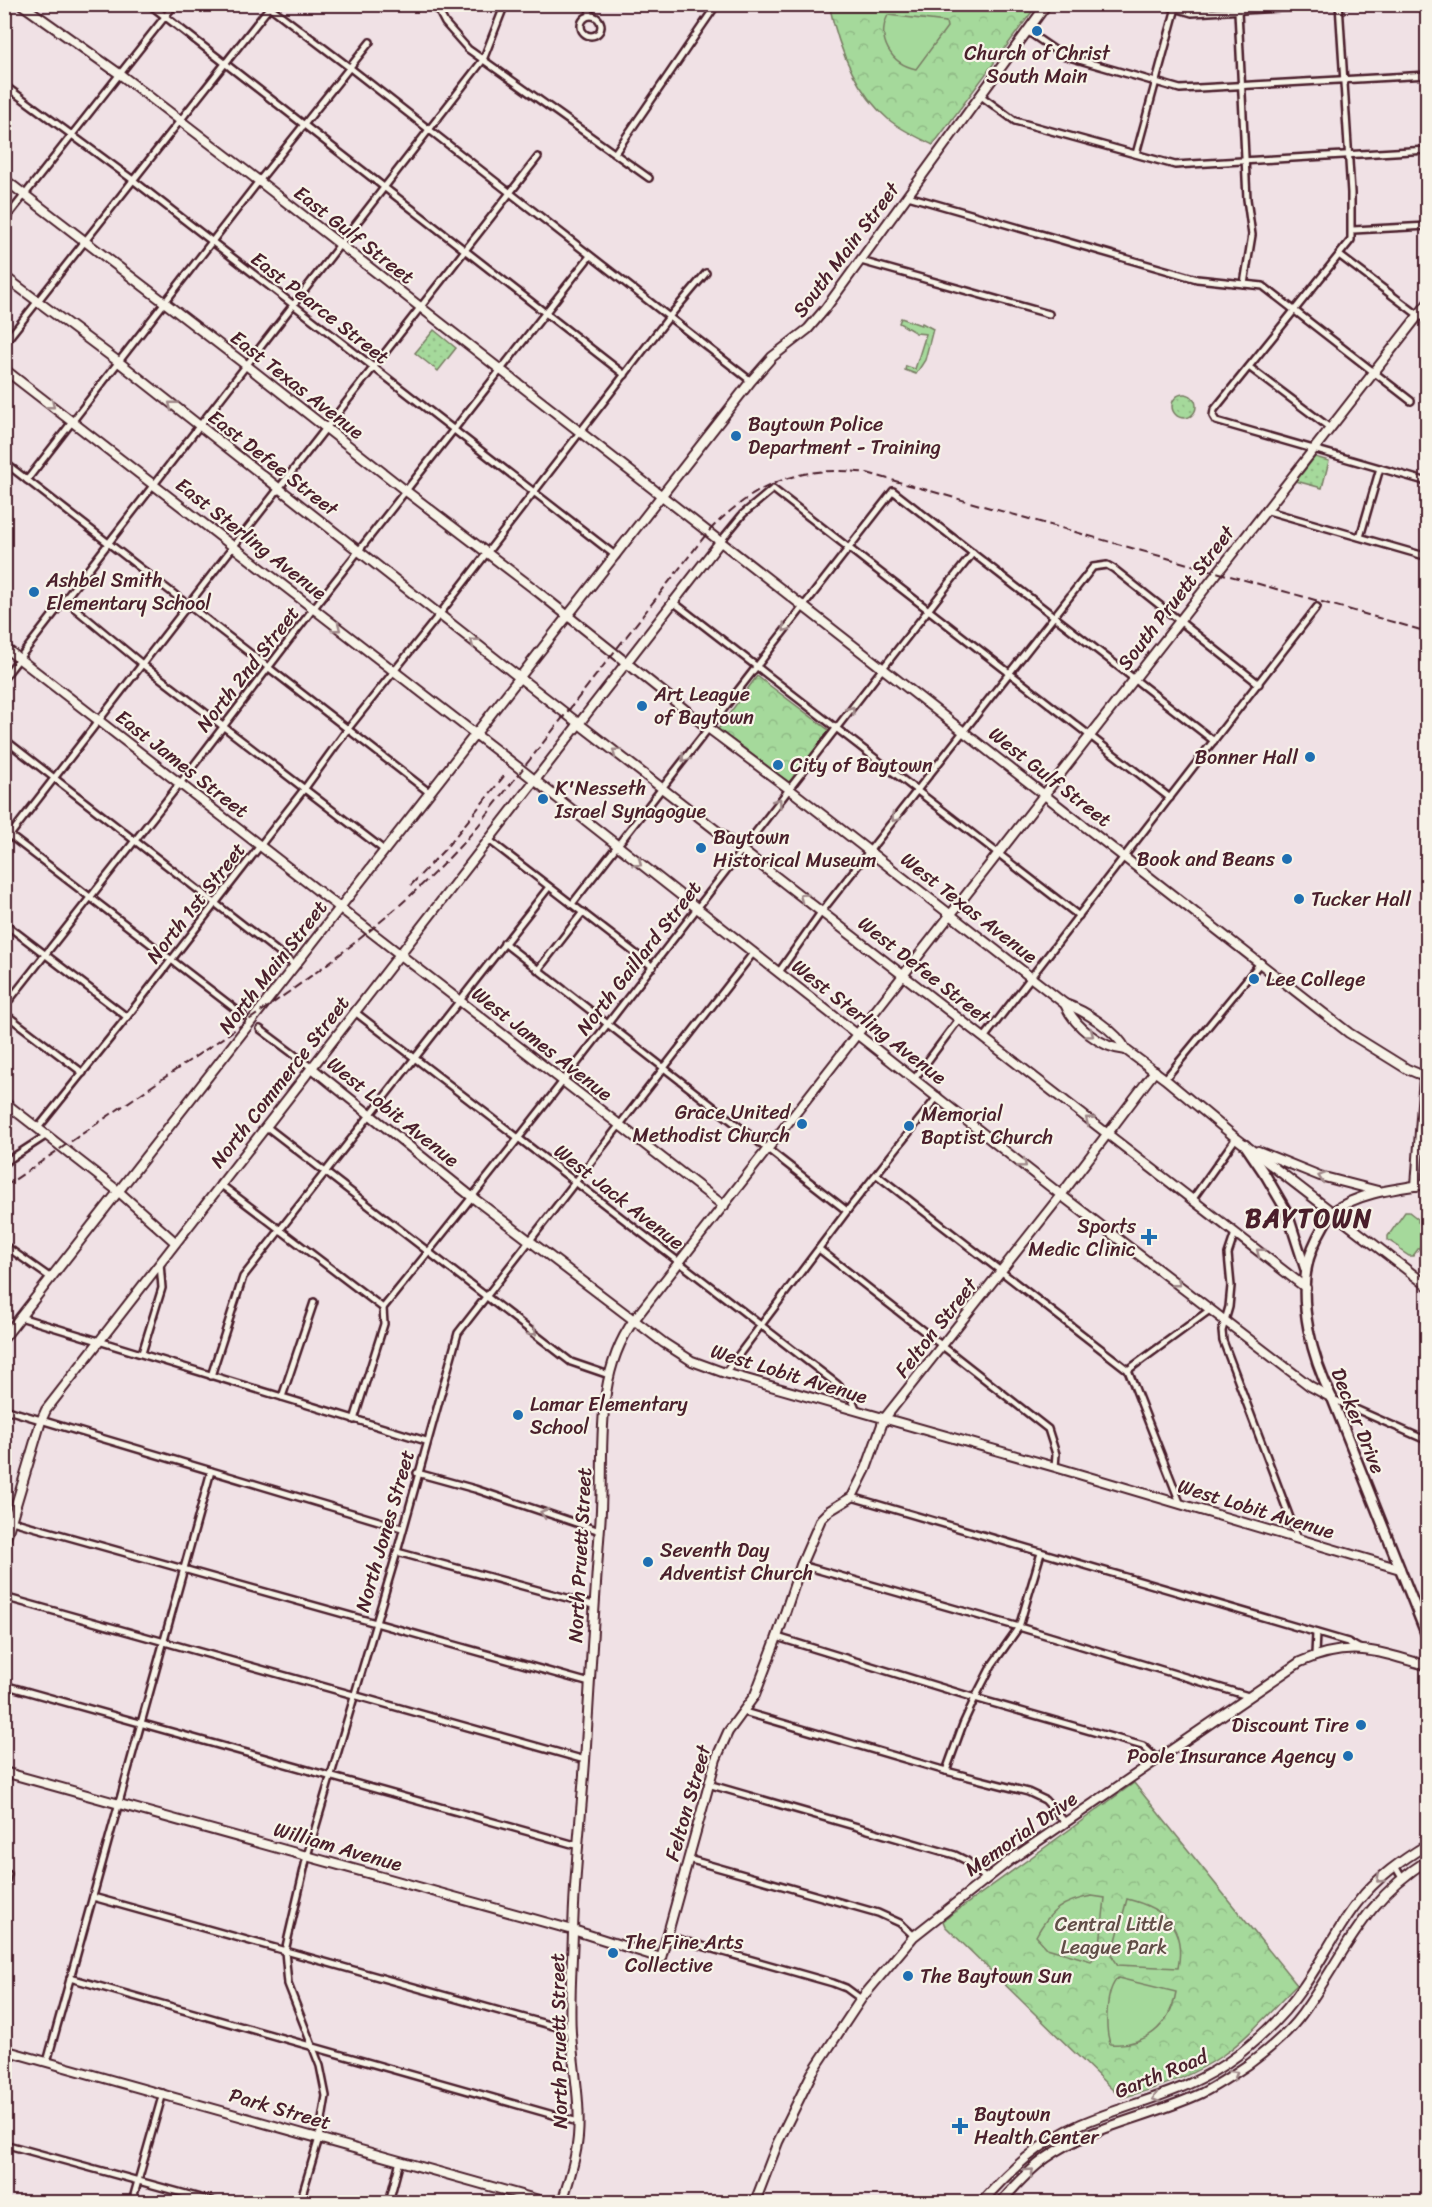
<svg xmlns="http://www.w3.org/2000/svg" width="1432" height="2207" viewBox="0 0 1432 2207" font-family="Sriracha,sans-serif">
<defs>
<pattern id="grass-dots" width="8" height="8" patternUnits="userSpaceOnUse" patternTransform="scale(1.5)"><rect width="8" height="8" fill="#a5d99b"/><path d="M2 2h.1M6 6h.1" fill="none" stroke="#90ba86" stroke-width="1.8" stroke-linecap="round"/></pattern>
<pattern id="park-crowns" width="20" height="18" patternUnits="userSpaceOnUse" patternTransform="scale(1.5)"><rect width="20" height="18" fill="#a5d99b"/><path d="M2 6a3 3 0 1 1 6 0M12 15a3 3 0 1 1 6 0" fill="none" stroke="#90ba86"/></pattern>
</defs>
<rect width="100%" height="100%" fill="#f0e1e5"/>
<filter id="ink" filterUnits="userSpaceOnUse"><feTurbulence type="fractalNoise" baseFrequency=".0167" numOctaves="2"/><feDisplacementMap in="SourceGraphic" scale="12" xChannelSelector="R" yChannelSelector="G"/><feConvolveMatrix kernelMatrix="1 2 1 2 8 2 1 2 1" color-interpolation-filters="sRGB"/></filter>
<g filter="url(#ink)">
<!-- grass -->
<g fill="url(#grass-dots)" stroke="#787c63" stroke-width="1.5">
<path d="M434,330L456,348L438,371L415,353Z"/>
<circle cx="1184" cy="406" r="12"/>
<path d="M1315,457L1329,461L1322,488L1296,481Z"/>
</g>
<!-- park -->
<g fill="url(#park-crowns)" stroke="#787c63" stroke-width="1.5">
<path d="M829,4L1037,5L933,145C918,137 901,130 888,119C854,90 838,47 829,4Z"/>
<path d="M901,318L921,325L922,323L933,329L925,360L916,374L905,370L906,366L915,369L926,334L916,333L899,323Z"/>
<path d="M757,676L830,731L790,783L718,729Z"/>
<path d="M1134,1783L1297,1985C1275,2006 1248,2038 1223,2055C1193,2076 1157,2089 1121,2098L945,1926L943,1921Z"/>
</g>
<!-- pitch -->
<g fill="#a5d99b" stroke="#787c63" stroke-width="1.5">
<path d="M888,15L946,22L947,27L916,69C891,64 876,39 888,15Z"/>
<path d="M1405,1212H1409L1418,1219V1222L1427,1227V1237L1413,1256H1409L1400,1250L1399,1247L1388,1240V1236Z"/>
<path d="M1092,1896L1105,1898L1099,1954L1091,1961L1047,1948L1036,1936C1050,1910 1063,1901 1092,1896Z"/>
<path d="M1127,1899C1164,1908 1186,1927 1178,1968L1118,1965L1112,1956Z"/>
<path d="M1118,1978L1176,1992C1170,2026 1145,2047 1110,2044C1105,2028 1105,1990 1118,1978Z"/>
</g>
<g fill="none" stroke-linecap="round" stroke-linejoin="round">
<!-- street casing -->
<g stroke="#4a1f2b" stroke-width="10">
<g id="street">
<path d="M149,4L625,375"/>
<path d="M266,4L349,67L751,381"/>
<path d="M435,4L445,23L468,49L649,178"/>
<path d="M589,4L590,15"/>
<path d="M1161,4L1192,13L1348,4"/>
<path d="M1339,4L1351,193V240L1214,410L1213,416L1216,421L1428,482"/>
<path d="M1238,11L1247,199L1252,235L1244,284"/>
<circle cx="591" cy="26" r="10"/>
<path d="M1027,31L1062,55L1180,89L1428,75"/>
<path d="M4,85L133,180L616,556"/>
<path d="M981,96L1015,121L1175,165L1428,150"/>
<path d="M615,153L717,4"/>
<path d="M1136,154L1177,4"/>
<path d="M908,196L1197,279L1263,286L1411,401"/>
<path d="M4,221L175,4"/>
<path d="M1353,230L1428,226"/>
<path d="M1339,255L1418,315L1428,320"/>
<path d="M861,261L1049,314"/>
<path d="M4,344L272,4"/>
<path d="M1249,367L1330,428"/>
<path d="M4,462L430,793"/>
<path d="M27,480L259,181L370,42"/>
<path d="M1265,510L1428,557"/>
<path d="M1360,537L1380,468"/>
<path d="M720,542L743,514L773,489L1170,798"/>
<path d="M66,601L142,664L384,850"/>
<path d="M672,601L1079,916"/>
<path d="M4,678L483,60L505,4"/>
<path d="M4,739L296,966"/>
<path d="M4,831L243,1015"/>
<path d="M489,840L653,967"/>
<path d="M4,843L233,547L538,157"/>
<path d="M572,904L893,491L1214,741"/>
<path d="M4,923L127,1017"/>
<path d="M504,943L847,1211"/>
<path d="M538,970L583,912"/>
<path d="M779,972L822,911L1093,567L1107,565L1114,569L1259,684"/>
<path d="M4,1007L181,782L313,609L590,256"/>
<path d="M355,1012L837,1384L852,1399L857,1411"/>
<path d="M4,1013L83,1073"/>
<path d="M260,1029L312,1068"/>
<path d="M984,1038L1317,607"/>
<path d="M915,1078L959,1019"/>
<path d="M1165,1079L1261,962"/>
<path d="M267,1127L571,1362L609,1375"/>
<path d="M38,1128L127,1017L305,788L347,730L439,615L669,317L706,273"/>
<path d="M4,1163L47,1135"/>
<path d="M877,1175L1128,1370L1181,1505"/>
<path d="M220,1184L383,1308"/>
<path d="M1192,1200L1236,1138"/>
<path d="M1235,1233L1228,1254L1231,1286L1229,1307L1222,1331L1223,1341L1298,1539"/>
<path d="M4,1245L51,1278"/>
<path d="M819,1249L1048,1429L1056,1454L1055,1467"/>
<path d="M20,1317L426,1441"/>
<path d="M142,1353L162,1288L160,1263"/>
<path d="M1128,1370L1211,1309"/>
<path d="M725,1373L847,1211L938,1096"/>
<path d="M211,1376L243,1277L549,887"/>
<path d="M282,1397L314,1302"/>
<path d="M1333,1399L1428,1441"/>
<path d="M4,1409L402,1528"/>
<path d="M354,1420L384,1324L383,1308C584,1060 775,804 973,553"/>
<path d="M417,1473L475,1489L600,1531"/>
<path d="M852,1497L1348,1642L1360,1649"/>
<path d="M12,1521L590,1683"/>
<path d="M397,1552L593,1605"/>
<path d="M801,1565L1019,1627L1248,1696"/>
<path d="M4,1597L585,1760"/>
<path d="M777,1637L975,1698L1143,1746L1157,1759"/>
<path d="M1315,1655L1316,1633"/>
<path d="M4,1685L579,1846"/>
<path d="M744,1712L946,1771L1028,1792L1045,1800L1066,1823"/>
<path d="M946,1771L963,1724L975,1698L992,1665L1019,1627L1041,1553"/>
<path d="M708,1784L955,1855L967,1861L985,1878"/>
<path d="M688,1859L878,1913L900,1923L914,1936"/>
<path d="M1395,1866L1402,1878"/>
<path d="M4,1872L8,1874L4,1888"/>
<path d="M93,1897L571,2031"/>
<path d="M667,1936L833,1983L846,1988L861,1999"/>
<path d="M70,1978L578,2122"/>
<path d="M47,2062L211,1471"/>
<path d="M4,2073L10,2051"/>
<path d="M4,2144L215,2202"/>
<path d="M132,2202L163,2093"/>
<path d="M300,2202L319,2138L326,2096L320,2066L288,1984L285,1951L307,1856L397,1552L458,1333L754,952"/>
<path d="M389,2202L400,2161"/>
</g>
</g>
<!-- secondary casing -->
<g stroke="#4a1f2b" stroke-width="12">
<g id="secondary">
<path d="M21,4L121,75L259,181L1349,1033L1407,1069L1424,1076"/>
<path d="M4,179L246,365L406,491L533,588L708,728L788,788L1065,1004C1084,1010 1117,1031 1126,1050L1165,1079L1236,1138L1428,1286"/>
<path d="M4,276L120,363L520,678L1306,1288"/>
<path d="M4,369L523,771L1061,1195L1310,1386L1332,1398"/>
<path d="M4,647L724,1206"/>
<path d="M1065,1004C1074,1026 1101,1048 1126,1050"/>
<path d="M312,1068L472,1197L664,1343L692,1361L725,1373L1055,1467L1400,1569"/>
<path d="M4,1102L118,1191L175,1242"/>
<path d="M1258,1151L1320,1176L1378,1191"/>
<path d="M1416,1186L1424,1076L1428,1063"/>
<path d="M1332,1212C1360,1192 1394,1189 1428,1184"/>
<path d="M4,1338L751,381L772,357L808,329L825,309L1047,4"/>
<path d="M4,1545L41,1421L46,1410L720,542"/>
<path d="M4,1772L573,1930L661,1958L716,1759L728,1732L755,1695L777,1637L801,1565L821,1519L829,1511L852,1497L866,1469L884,1419L1061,1195L1155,1071"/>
<path d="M4,2050L546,2202"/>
<path d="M562,2202C569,2181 576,2159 578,2137C581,2102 573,2067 571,2033C569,2000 572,1966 573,1933C574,1876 581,1819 585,1761C590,1683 594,1605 600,1527C606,1457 591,1380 634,1320L1428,303"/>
<path d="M755,2202L778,2142L812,2073L861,1999L914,1936L1009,1861L1300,1662C1351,1640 1377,1651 1428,1666"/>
<path d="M982,2202C1010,2170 1041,2141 1081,2124C1137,2100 1187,2094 1238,2055C1263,2035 1286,2013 1304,1986C1323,1959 1337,1928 1358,1902C1376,1878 1402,1860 1428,1844"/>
<path d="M1001,2202C1014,2187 1029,2170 1046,2158C1093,2125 1151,2117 1202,2093C1218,2085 1234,2074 1249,2064C1268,2050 1288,2033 1302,2014C1344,1956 1362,1901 1428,1860"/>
</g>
</g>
<!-- primary casing -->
<g stroke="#4a1f2b" stroke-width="13">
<g id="primary">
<path d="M1245,1145L1266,1176L1287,1212L1306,1271"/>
<path d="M1332,1212C1323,1226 1314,1242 1309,1258C1297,1302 1312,1358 1332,1398L1428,1639"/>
</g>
</g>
<!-- street -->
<use href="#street" stroke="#f7f3e8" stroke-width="5"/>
<!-- secondary -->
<use href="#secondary" stroke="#f7f3e8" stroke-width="8"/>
<!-- primary -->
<use href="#primary" stroke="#f7f3e8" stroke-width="8"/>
<!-- rail -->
<g stroke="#4a1f2b" stroke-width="2" stroke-dasharray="9 4.5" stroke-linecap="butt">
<path d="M411,885L445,849L504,776"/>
<path d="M4,1187C72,1141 140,1094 208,1048C306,981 400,917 478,826L708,532C754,484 800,464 867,473L1428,632"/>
</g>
</g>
<!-- one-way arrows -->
<defs><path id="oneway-chevron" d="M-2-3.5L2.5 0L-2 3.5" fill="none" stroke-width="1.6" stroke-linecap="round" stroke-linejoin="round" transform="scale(1.5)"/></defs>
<g stroke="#a0898a">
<use href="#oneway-chevron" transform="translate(51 405) rotate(38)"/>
<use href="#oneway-chevron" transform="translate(172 405) rotate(-141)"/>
<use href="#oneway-chevron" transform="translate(337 628) rotate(38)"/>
<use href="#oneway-chevron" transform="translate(786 628) rotate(128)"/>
<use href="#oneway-chevron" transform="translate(474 642) rotate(-142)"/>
<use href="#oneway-chevron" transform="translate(851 710) rotate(-53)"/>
<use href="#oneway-chevron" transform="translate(616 752) rotate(-142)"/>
<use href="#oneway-chevron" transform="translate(685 758) rotate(128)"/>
<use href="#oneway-chevron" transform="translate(778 802) rotate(-53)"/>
<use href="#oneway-chevron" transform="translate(895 818) rotate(128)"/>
<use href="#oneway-chevron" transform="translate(638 863) rotate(38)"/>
<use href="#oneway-chevron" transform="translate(803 897) rotate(-143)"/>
<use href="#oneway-chevron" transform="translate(1090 1034) rotate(36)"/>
<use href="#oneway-chevron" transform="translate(1089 1120) rotate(-142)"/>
<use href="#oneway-chevron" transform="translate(1023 1164) rotate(39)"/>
<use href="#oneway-chevron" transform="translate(1322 1177) rotate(-162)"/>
<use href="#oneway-chevron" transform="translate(1260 1252) rotate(-142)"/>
<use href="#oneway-chevron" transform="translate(1177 1283) rotate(38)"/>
<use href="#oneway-chevron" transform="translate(533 1332) rotate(38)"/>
<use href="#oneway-chevron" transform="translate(544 1513) rotate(-162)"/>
<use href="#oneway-chevron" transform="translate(1380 1879) rotate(137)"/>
<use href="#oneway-chevron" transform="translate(1234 2074) rotate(-32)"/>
<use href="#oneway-chevron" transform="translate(1156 2098) rotate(162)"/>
<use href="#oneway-chevron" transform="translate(1030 2172) rotate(-42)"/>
</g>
</g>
<!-- markers -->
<g fill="#1f6fb2" stroke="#f7f3e8" stroke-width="2">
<circle cx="1037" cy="31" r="6"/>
<circle cx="736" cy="436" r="6"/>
<circle cx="34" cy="592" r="6"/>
<circle cx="642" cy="706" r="6"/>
<circle cx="1310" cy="757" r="6"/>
<circle cx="778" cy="765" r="6"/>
<circle cx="543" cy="799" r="6"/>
<circle cx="701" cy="848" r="6"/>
<circle cx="1287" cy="859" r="6"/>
<circle cx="1299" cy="899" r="6"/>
<circle cx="1254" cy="979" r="6"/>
<circle cx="802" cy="1124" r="6"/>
<circle cx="909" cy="1126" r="6"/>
<path d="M1146 1228h6v6h6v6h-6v6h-6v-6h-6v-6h6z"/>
<circle cx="518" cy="1415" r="6"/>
<circle cx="648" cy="1562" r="6"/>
<circle cx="1361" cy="1725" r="6"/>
<circle cx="1348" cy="1756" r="6"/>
<circle cx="613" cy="1953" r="6"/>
<circle cx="908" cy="1976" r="6"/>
<path d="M957 2117h6v6h6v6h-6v6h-6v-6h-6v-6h6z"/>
</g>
<g text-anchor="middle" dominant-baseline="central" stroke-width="4.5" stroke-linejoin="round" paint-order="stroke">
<!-- poi labels -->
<g font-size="20" fill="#4a1f2b" stroke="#f7f3e8" text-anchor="start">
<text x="1037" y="53" text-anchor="middle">Church of Christ<tspan x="1037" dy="23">South Main</tspan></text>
<text x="748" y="424">Baytown Police<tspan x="748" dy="23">Department - Training</tspan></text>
<text x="46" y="580">Ashbel Smith<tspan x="46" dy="23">Elementary School</tspan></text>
<text x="654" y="694">Art League<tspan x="654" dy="23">of Baytown</tspan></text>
<text x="1298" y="757" text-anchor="end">Bonner Hall</text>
<text x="790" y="765">City of Baytown</text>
<text x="555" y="788">K'Nesseth<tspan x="555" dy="23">Israel Synagogue</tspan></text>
<text x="713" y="837">Baytown<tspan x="713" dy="23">Historical Museum</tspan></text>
<text x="1275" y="859" text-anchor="end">Book and Beans</text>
<text x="1311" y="899">Tucker Hall</text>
<text x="1266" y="979">Lee College</text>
<text x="790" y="1112" text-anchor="end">Grace United<tspan x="790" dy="23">Methodist Church</tspan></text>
<text x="921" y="1114">Memorial<tspan x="921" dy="23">Baptist Church</tspan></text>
<text x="1136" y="1226" text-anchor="end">Sports<tspan x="1136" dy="23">Medic Clinic</tspan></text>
<text x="530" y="1404">Lamar Elementary<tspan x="530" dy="23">School</tspan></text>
<text x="660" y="1550">Seventh Day<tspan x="660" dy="23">Adventist Church</tspan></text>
<text x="1349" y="1725" text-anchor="end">Discount Tire</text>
<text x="1336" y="1756" text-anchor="end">Poole Insurance Agency</text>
<text x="625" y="1942">The Fine Arts<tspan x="625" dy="23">Collective</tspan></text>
<text x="920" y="1976">The Baytown Sun</text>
<text x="974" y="2114">Baytown<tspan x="974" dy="23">Health Center</tspan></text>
</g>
<!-- street labels -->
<g font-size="20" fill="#4a1f2b" stroke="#f7f3e8">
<text transform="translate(354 235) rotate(38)">East Gulf Street</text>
<text transform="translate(846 250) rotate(-53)">South Main Street</text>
<text transform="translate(320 308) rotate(38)">East Pearce Street</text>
<text transform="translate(297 385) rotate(38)">East Texas Avenue</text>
<text transform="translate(273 463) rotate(38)">East Defee Street</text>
<text transform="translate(251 539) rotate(38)">East Sterling Avenue</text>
<text transform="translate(1176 598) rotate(-52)">South Pruett Street</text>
<text transform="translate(248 669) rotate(-52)">North 2nd Street</text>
<text transform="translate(182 764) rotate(38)">East James Street</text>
<text transform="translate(1050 777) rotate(38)">West Gulf Street</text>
<text transform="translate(196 903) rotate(-52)">North 1st Street</text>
<text transform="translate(969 908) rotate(38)">West Texas Avenue</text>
<text transform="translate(639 958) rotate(-52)">North Gaillard Street</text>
<text transform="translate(273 967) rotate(-52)">North Main Street</text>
<text transform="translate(924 970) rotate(38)">West Defee Street</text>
<text transform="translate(869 1022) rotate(38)">West Sterling Avenue</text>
<text transform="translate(542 1044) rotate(38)">West James Avenue</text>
<text transform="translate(280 1082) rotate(-52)">North Commerce Street</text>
<text transform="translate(393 1112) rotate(39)">West Lobit Avenue</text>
<text transform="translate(619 1197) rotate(38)">West Jack Avenue</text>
<text transform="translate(936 1328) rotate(-52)">Felton Street</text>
<text transform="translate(789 1374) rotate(17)">West Lobit Avenue</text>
<text transform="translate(1358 1421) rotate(68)">Decker Drive</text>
<text transform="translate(1256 1509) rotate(17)">West Lobit Avenue</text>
<text transform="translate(385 1531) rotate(-74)">North Jones Street</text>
<text transform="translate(580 1555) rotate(-87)">North Pruett Street</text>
<text transform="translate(688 1803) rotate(-74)">Felton Street</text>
<text transform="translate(1021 1834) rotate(-35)">Memorial Drive</text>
<text transform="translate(338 1847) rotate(16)">William Avenue</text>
<text transform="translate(559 2041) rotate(-91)">North Pruett Street</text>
<text transform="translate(1161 2074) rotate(-22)">Garth Road</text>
<text transform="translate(280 2109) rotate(16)">Park Street</text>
</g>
<!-- park labels -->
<g font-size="20" fill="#614e47" stroke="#f7f3e8">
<text x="1114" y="1924">Central Little<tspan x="1114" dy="23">League Park</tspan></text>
</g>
<!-- district labels -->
<g font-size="26" font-weight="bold" letter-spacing="1.5" fill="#4a1f2b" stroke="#f7f3e8">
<text x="1309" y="1218">BAYTOWN</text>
</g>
</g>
<!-- margin -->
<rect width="1432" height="2207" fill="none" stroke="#f7f3e8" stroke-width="24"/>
<rect x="12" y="12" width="1408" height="2183" fill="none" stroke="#4a1f2b" stroke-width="2" filter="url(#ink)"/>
</svg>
